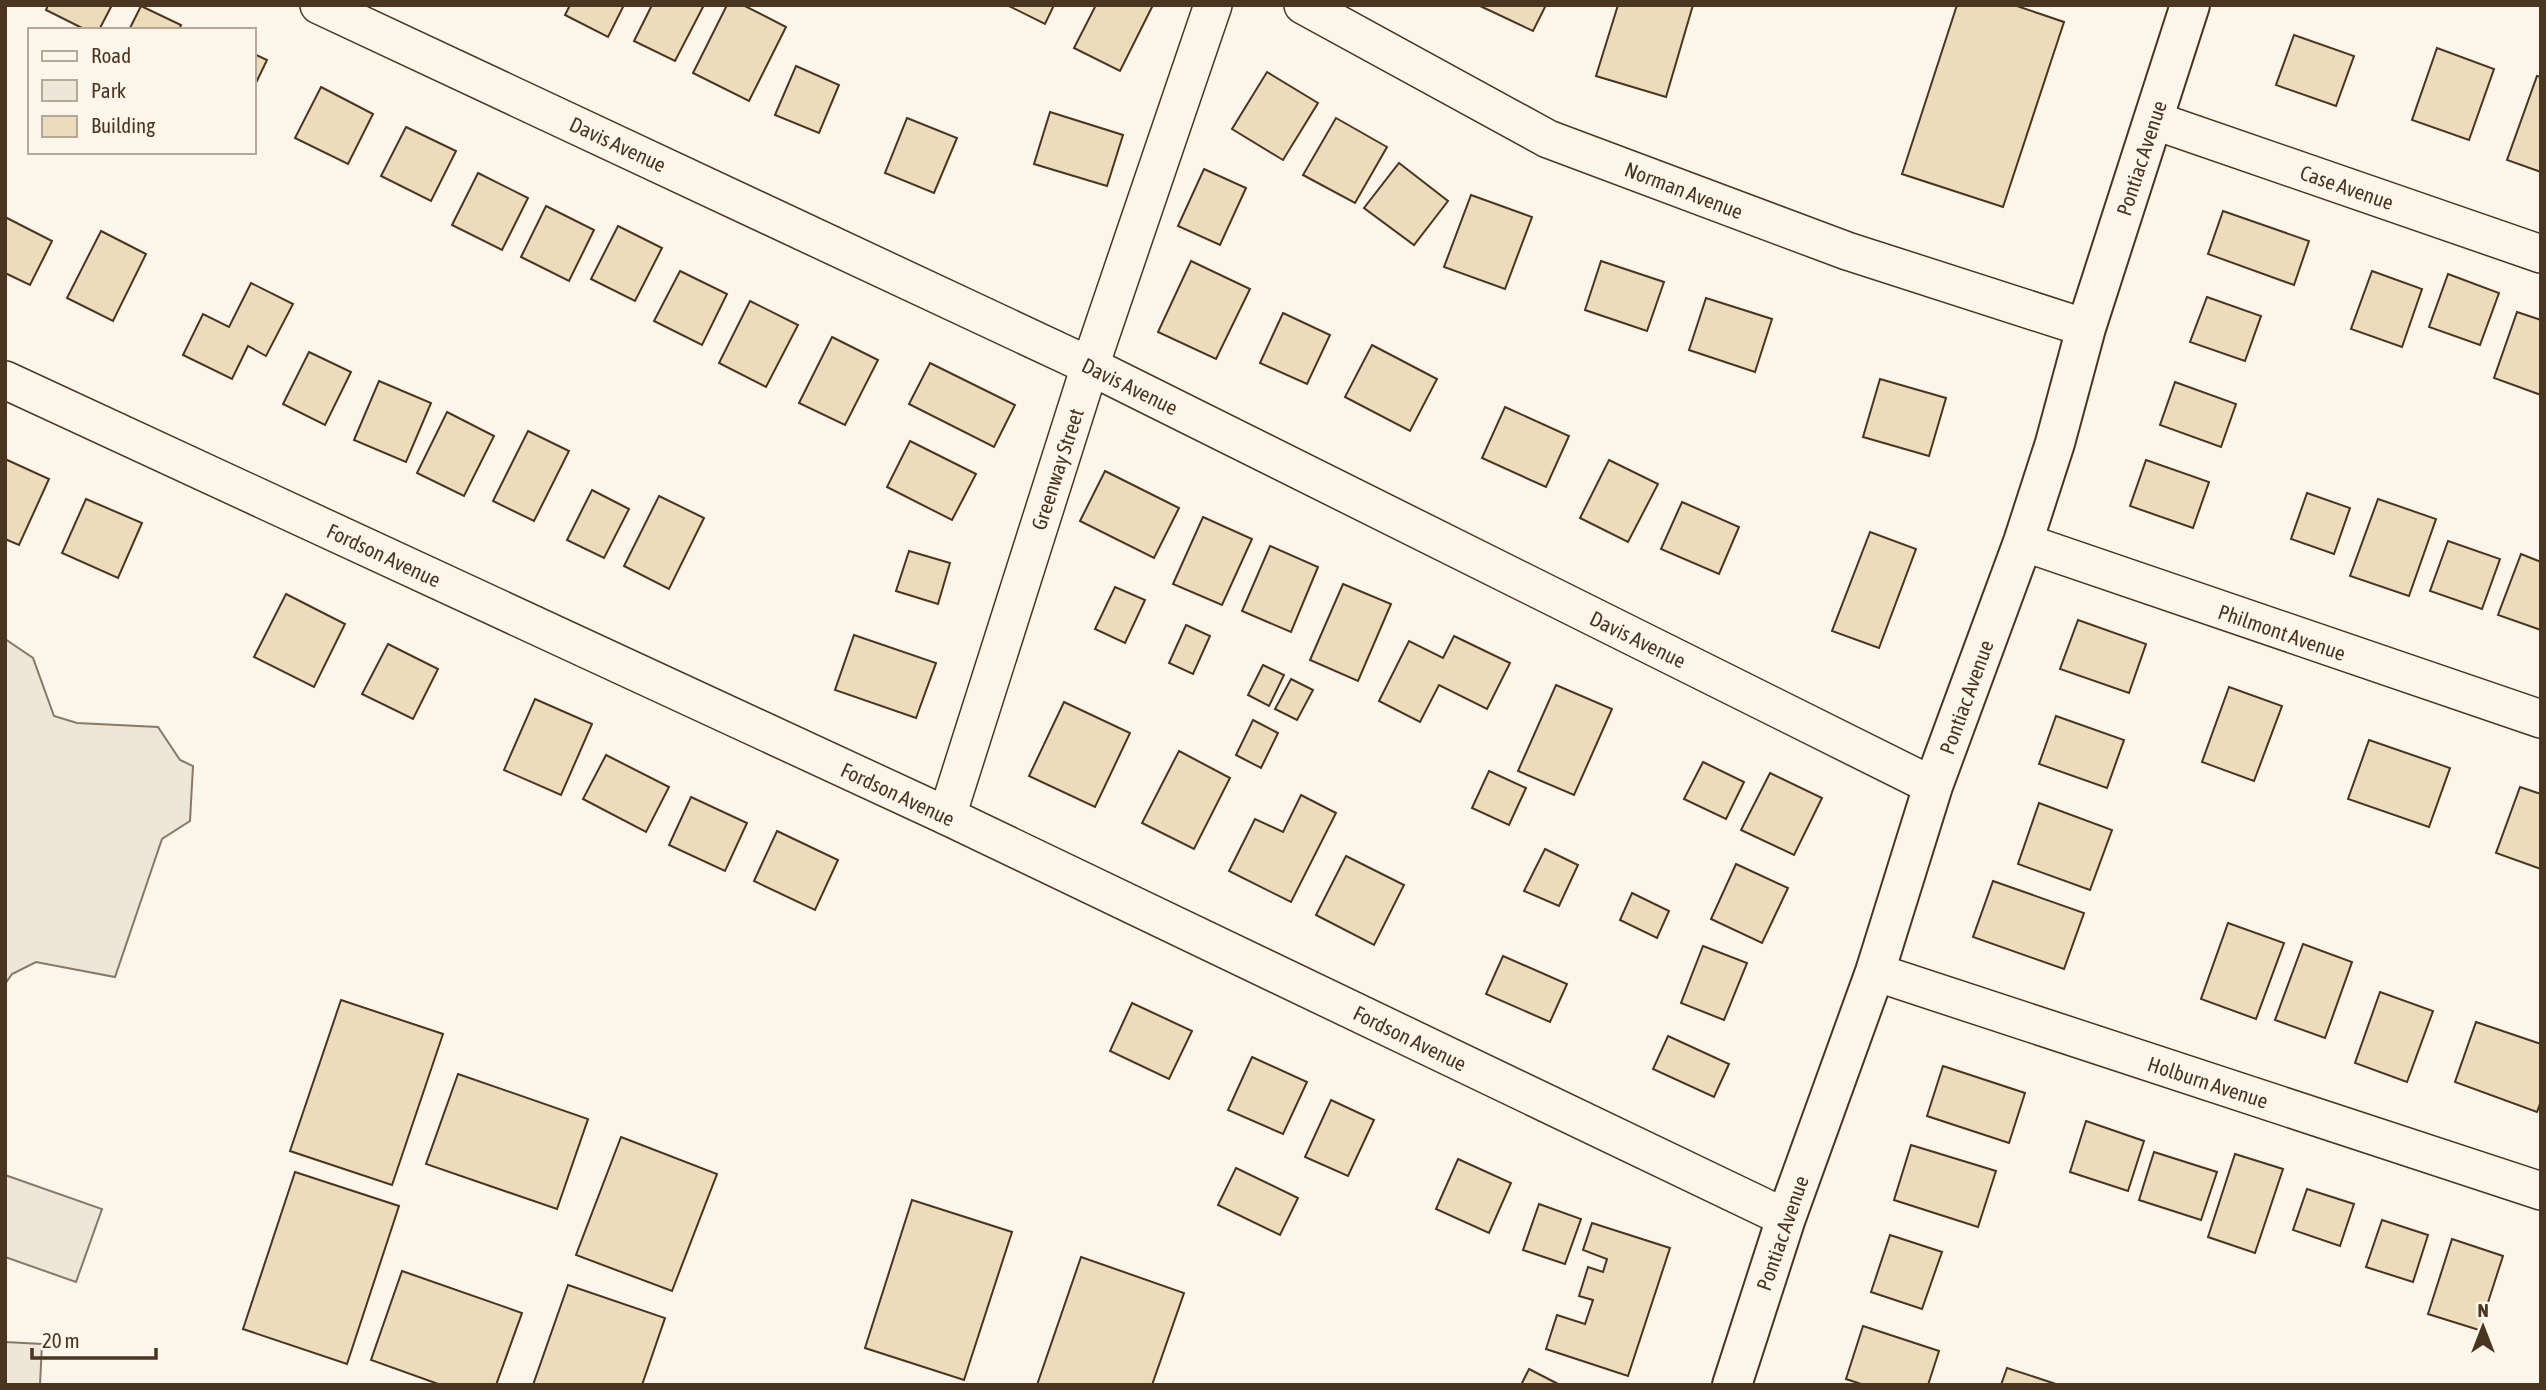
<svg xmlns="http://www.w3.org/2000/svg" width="2546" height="1390" viewBox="0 0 2546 1390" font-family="'Asap Condensed',sans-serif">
<rect width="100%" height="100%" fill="#fbf6e9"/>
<!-- green -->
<g fill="#ede6d9" stroke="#887966" stroke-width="2">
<path d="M5,639L33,658L54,716L77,723L158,727L180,760L193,766L190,821L162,839L115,977L36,962L12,974L5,984Z"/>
<path d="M5,1175L102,1209L76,1282L5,1257Z"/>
<path d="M5,1342L42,1344L40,1385H5Z"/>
</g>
<!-- building -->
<g fill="#ecdcbc" stroke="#4a3520" stroke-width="2">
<path d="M48,5H112L99,30H86L46,10Z"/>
<path d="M570,5H624L608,37L565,15Z"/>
<path d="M652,5H704L675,61L634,41Z"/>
<path d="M727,5H743L786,27L749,101L693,73Z"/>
<path d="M1007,5H1054L1045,24Z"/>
<path d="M1096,5H1153L1120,71L1074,48Z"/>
<path d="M1478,5H1546L1533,31Z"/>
<path d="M1618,5H1693L1666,97L1596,76Z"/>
<path d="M1957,5H2014L2064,22L2003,207L1902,174Z"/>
<path d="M141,6L181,25L179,30H129Z"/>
<path d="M2294,35L2354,56L2336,106L2276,85Z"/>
<path d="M2437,48L2494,69L2469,140L2412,120Z"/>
<path d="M254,54L267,60L254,87Z"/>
<path d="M796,66L839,85L819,133L775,115Z"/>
<path d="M1267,72L1318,103L1283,160L1232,129Z"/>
<path d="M2537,76L2541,77V172L2507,160Z"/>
<path d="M321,87L373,114L348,164L295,138Z"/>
<path d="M1050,112L1123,135L1107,186L1034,164Z"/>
<path d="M907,118L957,138L934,193L885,173Z"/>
<path d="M1336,118L1387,147L1355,203L1303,175Z"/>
<path d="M406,127L456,151L431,201L381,176Z"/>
<path d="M1399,163L1448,201L1414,245L1364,208Z"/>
<path d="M1204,169L1246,188L1220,245L1178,226Z"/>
<path d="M478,173L528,198L502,250L452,225Z"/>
<path d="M1471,195L1532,217L1505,289L1444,267Z"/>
<path d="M546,206L594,230L569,281L521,257Z"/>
<path d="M2223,211L2309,241L2294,285L2208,254Z"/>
<path d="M5,217L52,241L30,285L5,273Z"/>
<path d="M618,226L662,248L635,301L591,279Z"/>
<path d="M101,231L146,254L113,321L67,298Z"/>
<path d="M1191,261L1250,289L1216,359L1158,332Z"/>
<path d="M1601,261L1664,282L1647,331L1585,310Z"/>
<path d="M680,271L727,294L702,345L654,321Z"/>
<path d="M2372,271L2422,289L2402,347L2351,329Z"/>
<path d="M2448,274L2499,293L2480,345L2429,327Z"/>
<path d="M251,283L293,304L266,356L248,346L232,379L183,355L203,314L229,327Z"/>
<path d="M2207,297L2261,316L2245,361L2190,342Z"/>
<path d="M1706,298L1772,319L1755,372L1689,350Z"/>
<path d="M750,301L798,325L766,387L719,363Z"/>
<path d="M2517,312L2541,320V395L2494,378Z"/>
<path d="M1283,313L1330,335L1307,384L1260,363Z"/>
<path d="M832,337L878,360L845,425L799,403Z"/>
<path d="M1372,345L1437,379L1410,431L1345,397Z"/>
<path d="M309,352L351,372L325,425L283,404Z"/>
<path d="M930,363L1015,405L994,447L909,404Z"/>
<path d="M1880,379L1946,398L1929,456L1863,437Z"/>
<path d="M379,381L431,403L406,462L354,440Z"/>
<path d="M2175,382L2236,404L2221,447L2160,425Z"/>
<path d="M1505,407L1569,436L1546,487L1482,458Z"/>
<path d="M447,412L494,436L464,496L417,473Z"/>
<path d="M528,431L569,451L534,521L493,501Z"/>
<path d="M910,441L976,474L952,520L887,487Z"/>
<path d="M5,459L49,479L19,545L5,539Z"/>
<path d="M1609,460L1658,484L1628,542L1580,518Z"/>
<path d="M2146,460L2209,482L2193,528L2130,506Z"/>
<path d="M1105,471L1179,508L1154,558L1080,521Z"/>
<path d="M592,490L629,509L604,558L567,540Z"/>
<path d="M2307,493L2350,508L2334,554L2291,539Z"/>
<path d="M659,496L704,518L669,589L624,566Z"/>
<path d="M86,499L142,523L118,578L62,553Z"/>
<path d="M2378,499L2436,519L2409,596L2350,576Z"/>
<path d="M1682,502L1739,527L1719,574L1661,549Z"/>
<path d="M1203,517L1252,539L1222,605L1173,584Z"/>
<path d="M1870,532L1916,549L1879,648L1832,631Z"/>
<path d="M2448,541L2500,559L2482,609L2430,591Z"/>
<path d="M1270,546L1318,567L1291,632L1242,611Z"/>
<path d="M909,551L950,563L938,604L896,591Z"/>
<path d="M2521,554L2541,562V630L2498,615Z"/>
<path d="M1343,584L1391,604L1358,681L1310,660Z"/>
<path d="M1115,587L1145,600L1125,643L1095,629Z"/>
<path d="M286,594L345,624L314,687L254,657Z"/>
<path d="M2078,620L2146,644L2129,693L2060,669Z"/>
<path d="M1186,625L1210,636L1193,674L1169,663Z"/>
<path d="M854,635L936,663L916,718L835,690Z"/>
<path d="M1454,636L1510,663L1487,709L1439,685L1420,722L1379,701L1409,641L1443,658Z"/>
<path d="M388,644L438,669L413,719L362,694Z"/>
<path d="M1263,665L1284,675L1269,706L1248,695Z"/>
<path d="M1291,679L1313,690L1297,720L1275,709Z"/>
<path d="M1556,685L1612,709L1574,795L1518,771Z"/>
<path d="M2229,687L2282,706L2254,781L2202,762Z"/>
<path d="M535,699L592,724L561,795L504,770Z"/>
<path d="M1064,702L1130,733L1095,807L1029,776Z"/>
<path d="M2056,716L2124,740L2107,788L2039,764Z"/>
<path d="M1253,720L1278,733L1261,768L1236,755Z"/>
<path d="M2369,740L2450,768L2429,827L2348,799Z"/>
<path d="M1179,751L1230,778L1194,849L1142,823Z"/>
<path d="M606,755L669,787L646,832L583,799Z"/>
<path d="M1703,762L1744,782L1726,819L1684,799Z"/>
<path d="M1489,771L1526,788L1509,825L1472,808Z"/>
<path d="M1770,773L1822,798L1794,855L1741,830Z"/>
<path d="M2520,787L2541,794V869L2496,853Z"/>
<path d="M1301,795L1336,813L1291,902L1229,871L1255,819L1283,832Z"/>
<path d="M691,797L747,823L725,871L669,845Z"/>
<path d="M2039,803L2112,830L2090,890L2018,864Z"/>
<path d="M777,831L838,860L815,910L754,881Z"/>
<path d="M1545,849L1578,865L1559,906L1524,891Z"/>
<path d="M1346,856L1404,885L1374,945L1316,915Z"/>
<path d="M1736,864L1788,888L1762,943L1711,919Z"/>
<path d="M1993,881L2084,913L2064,969L1973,937Z"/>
<path d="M1632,893L1669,911L1657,938L1620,920Z"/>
<path d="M2228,923L2284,943L2256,1019L2201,999Z"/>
<path d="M2303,944L2352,962L2325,1038L2275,1020Z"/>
<path d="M1703,946L1747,963L1724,1020L1681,1003Z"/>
<path d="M1503,956L1567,984L1550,1022L1486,994Z"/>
<path d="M2380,992L2433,1011L2407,1082L2355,1063Z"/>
<path d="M341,1000L443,1034L392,1185L290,1151Z"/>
<path d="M1132,1003L1192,1031L1169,1079L1110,1051Z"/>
<path d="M2476,1022L2541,1044V1101L2537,1112L2455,1082Z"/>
<path d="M1668,1036L1729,1064L1714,1097L1653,1069Z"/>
<path d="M1252,1057L1307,1082L1283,1134L1228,1110Z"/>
<path d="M1943,1066L2025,1093L2009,1143L1927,1116Z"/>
<path d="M458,1074L588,1119L557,1209L426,1164Z"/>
<path d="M1331,1100L1374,1120L1348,1176L1305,1157Z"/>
<path d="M2086,1121L2144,1141L2128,1191L2070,1172Z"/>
<path d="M621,1137L717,1174L672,1291L576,1255Z"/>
<path d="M1911,1145L1996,1171L1978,1227L1894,1200Z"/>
<path d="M2154,1152L2217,1172L2201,1220L2139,1200Z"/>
<path d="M2235,1154L2283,1169L2255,1253L2208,1237Z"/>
<path d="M1458,1159L1511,1183L1489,1233L1436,1209Z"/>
<path d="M1236,1168L1298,1198L1280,1235L1218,1205Z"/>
<path d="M295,1172L399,1206L347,1364L243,1329Z"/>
<path d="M2307,1189L2354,1204L2340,1246L2293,1230Z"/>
<path d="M912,1200L1012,1232L964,1380L865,1348Z"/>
<path d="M1539,1204L1581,1219L1565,1264L1523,1250Z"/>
<path d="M2382,1220L2428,1235L2413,1282L2366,1267Z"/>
<path d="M1592,1223L1670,1248L1628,1376L1546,1349L1557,1315L1585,1324L1593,1300L1579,1296L1588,1267L1603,1272L1607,1259L1583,1250Z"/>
<path d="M1890,1235L1942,1252L1922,1309L1871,1292Z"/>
<path d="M2452,1239L2503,1256L2479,1330L2428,1314Z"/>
<path d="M1081,1257L1184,1293L1152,1385H1037Z"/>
<path d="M402,1271L522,1313L496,1385H441L371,1360Z"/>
<path d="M568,1285L665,1318L642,1385H533Z"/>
<path d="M1863,1326L1939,1351L1928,1385H1864L1846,1379Z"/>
<path d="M2007,1368L2056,1384V1385H2001Z"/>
<path d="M1529,1369L1560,1385H1521Z"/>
</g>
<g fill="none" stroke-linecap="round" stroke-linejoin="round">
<!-- street casing -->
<g stroke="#4a3520" stroke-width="40">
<g id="street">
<path d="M319,5L1090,366L1933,786"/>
<path d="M1303,5L1548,139L1847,251L2086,328"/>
<path d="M2153,120L2541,254"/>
<path d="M5,380L947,816L1786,1218"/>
<path d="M2023,542L2541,719"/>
<path d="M947,816L1090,366L1213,5"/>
<path d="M1875,972L2541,1191"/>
</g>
</g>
<!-- secondary casing -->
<g stroke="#4a3520" stroke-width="42">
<path id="secondary" d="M1732,1385L1786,1218L1875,972L1933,786L2023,542L2055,443L2086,328L2190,5"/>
</g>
<!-- street -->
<use href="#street" stroke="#fbf6e9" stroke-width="37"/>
<!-- secondary -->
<use href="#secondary" stroke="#fbf6e9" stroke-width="38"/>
</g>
<g text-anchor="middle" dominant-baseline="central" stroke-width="5" stroke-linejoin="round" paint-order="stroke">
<!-- street labels -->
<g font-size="21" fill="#4a3520" stroke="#fbf6e9">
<text transform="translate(618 144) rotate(25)">Davis Avenue</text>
<text transform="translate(2141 158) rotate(-72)">Pontiac Avenue</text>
<text transform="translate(2347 187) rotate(19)">Case Avenue</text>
<text transform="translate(1684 190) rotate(21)">Norman Avenue</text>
<text transform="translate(1130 386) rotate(26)">Davis Avenue</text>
<text transform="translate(1057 469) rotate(-72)">Greenway Street</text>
<text transform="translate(384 555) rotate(25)">Fordson Avenue</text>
<text transform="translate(2282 632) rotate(19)">Philmont Avenue</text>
<text transform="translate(1638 639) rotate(26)">Davis Avenue</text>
<text transform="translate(1966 697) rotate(-70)">Pontiac Avenue</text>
<text transform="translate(898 794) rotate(25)">Fordson Avenue</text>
<text transform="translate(1410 1038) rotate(26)">Fordson Avenue</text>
<text transform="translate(2208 1082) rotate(18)">Holburn Avenue</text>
<text transform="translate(1782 1233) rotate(-71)">Pontiac Avenue</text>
</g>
</g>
<!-- border -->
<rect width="2546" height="1390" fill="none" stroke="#4a3520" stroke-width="14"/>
<!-- legend -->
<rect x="28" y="28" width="228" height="126" fill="#fbf6e9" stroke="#b4a999" stroke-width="2"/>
<rect x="42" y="51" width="35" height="10" fill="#fbf6e9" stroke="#b4a999" stroke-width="2"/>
<text x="91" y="63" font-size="21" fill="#4a3520">Road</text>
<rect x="42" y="80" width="35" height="21" fill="#ede6d9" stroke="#b4a999" stroke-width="2"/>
<text x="91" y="98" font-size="21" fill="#4a3520">Park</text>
<rect x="42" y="116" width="35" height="21" fill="#ecdcbc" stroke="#b4a999" stroke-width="2"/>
<text x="91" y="133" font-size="21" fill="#4a3520">Building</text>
<!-- north arrow -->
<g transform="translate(2483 1327)" stroke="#fbf6e9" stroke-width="5" paint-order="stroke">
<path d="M0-5L12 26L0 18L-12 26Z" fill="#4a3520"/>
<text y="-10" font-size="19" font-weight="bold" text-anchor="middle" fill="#4a3520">N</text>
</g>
<!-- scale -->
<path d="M32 1348v10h124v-10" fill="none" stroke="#4a3520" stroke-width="3.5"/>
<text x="42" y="1348" font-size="21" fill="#4a3520" stroke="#fbf6e9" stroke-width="5" paint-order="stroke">20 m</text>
</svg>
